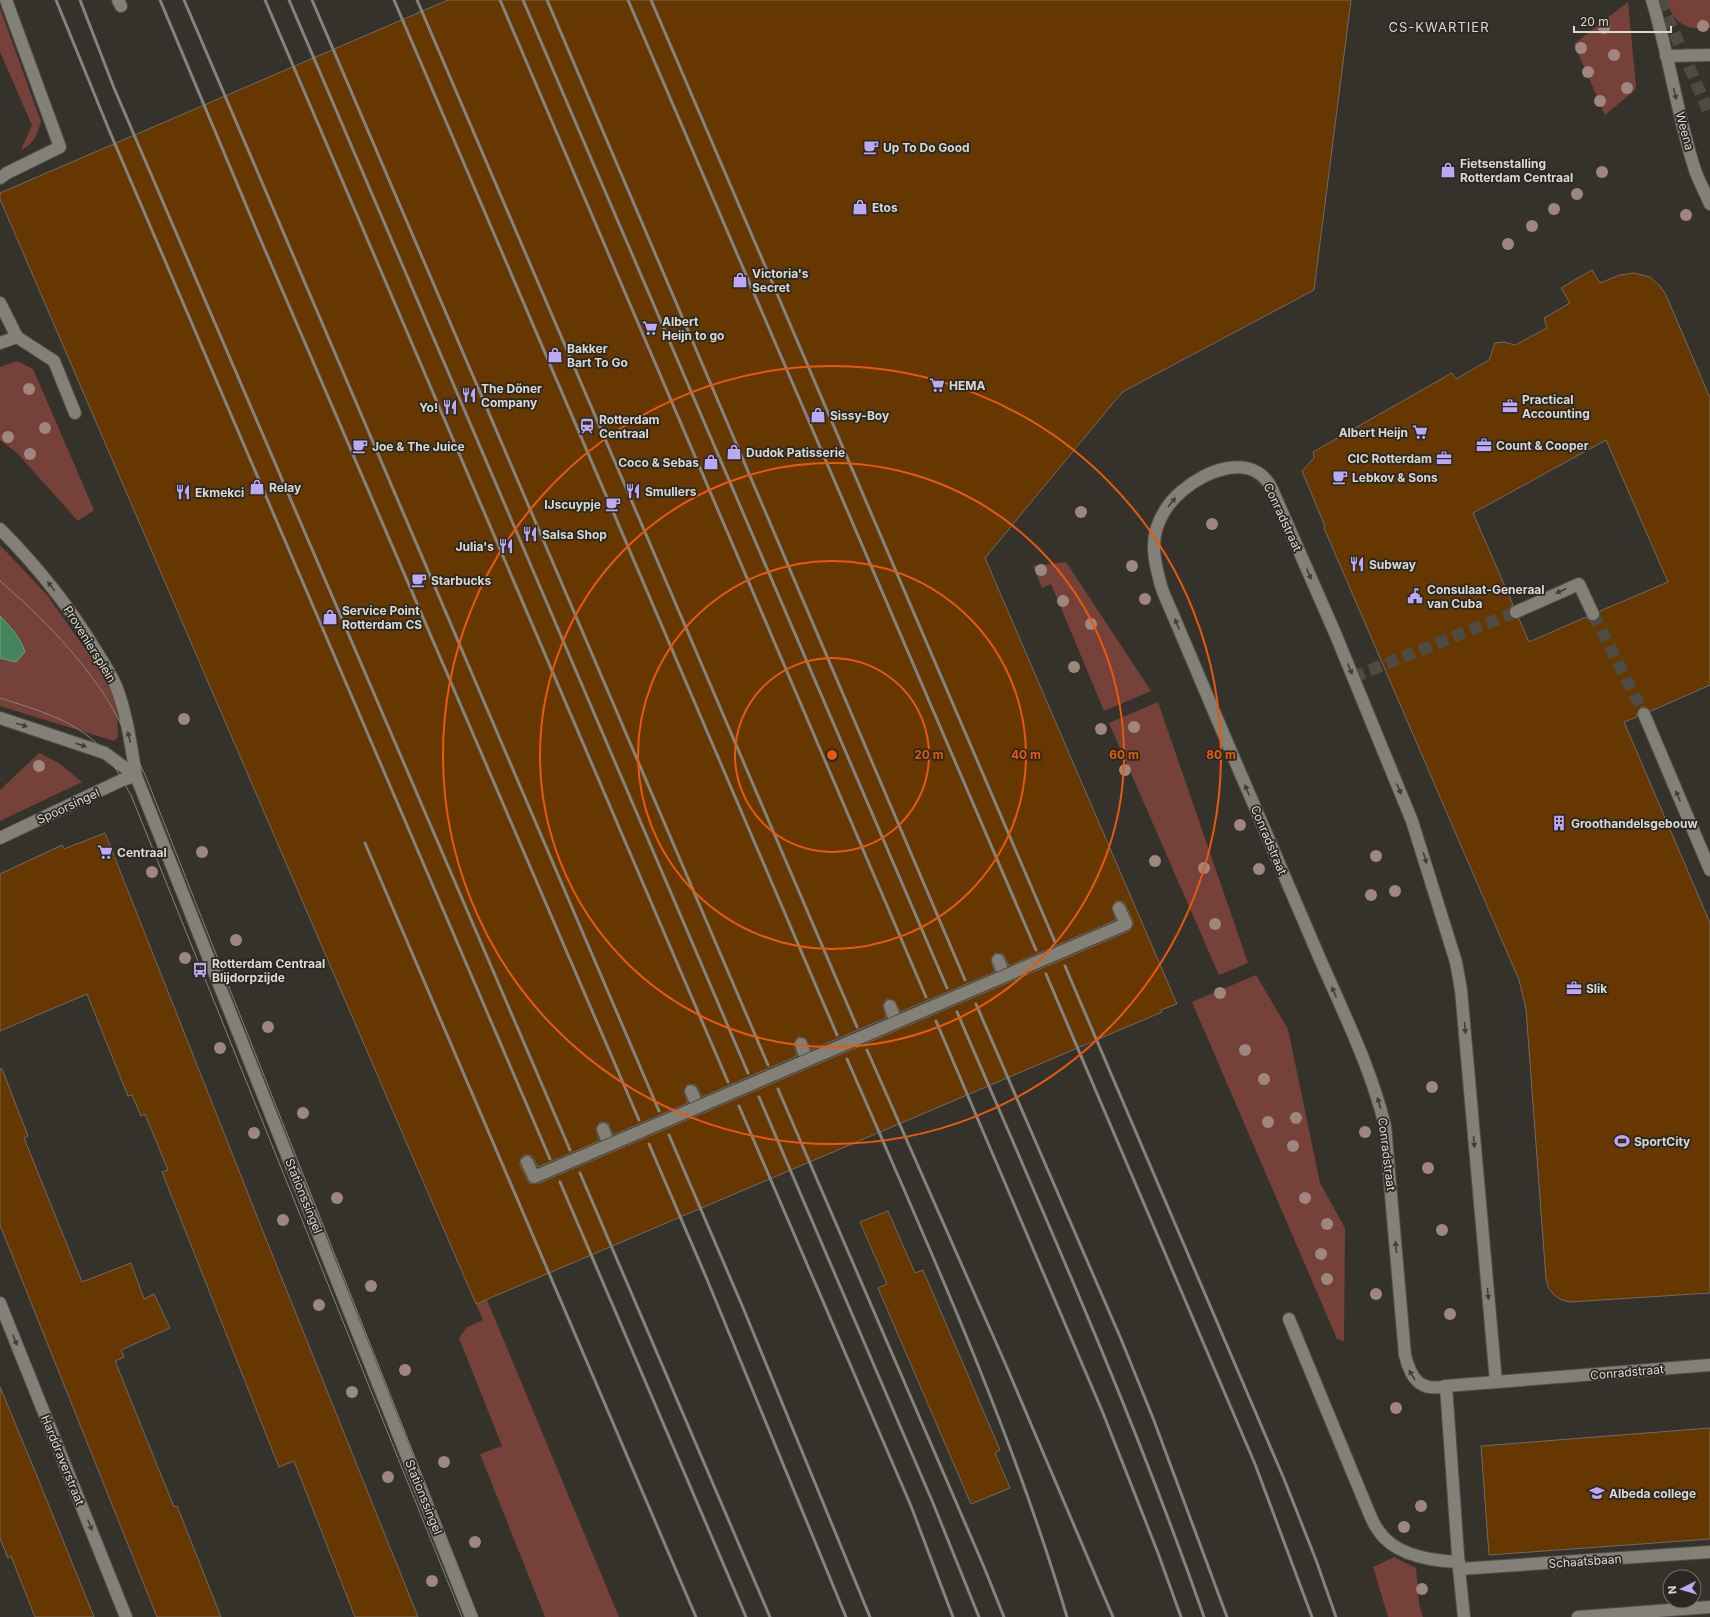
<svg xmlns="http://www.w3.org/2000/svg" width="1710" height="1617" viewBox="0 0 1710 1617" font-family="Inter,sans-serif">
<rect width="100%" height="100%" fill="#35322b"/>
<!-- green -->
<g fill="#764139">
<path d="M1666,0H1710V28C1686,31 1674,23 1666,0Z"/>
<path d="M1628,2L1636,86L1635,90L1605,115L1574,44Z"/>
<path d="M0,8L41,122C36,136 35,143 21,150L32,125L0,52Z"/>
<path d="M17,361L33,369L94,510L78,521L17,453L0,440V367Z"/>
<path d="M0,545L47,595L94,661L113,693L117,704L118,737L114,741L0,706V658L16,662L13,629L0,616Z"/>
<path d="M1066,562L1151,691L1104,711L1051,584L1042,588L1033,566Z"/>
<path d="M1158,702L1248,963L1219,975L1109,723Z"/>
<path d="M39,753L59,763L82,782L0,821V790Z"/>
<path d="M1256,975L1288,1029L1320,1183L1345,1228L1344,1341L1337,1339L1192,1002Z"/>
<path d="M487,1300L619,1617H545L480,1454L502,1446L459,1338L467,1327L483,1320L476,1304Z"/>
<path d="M1394,1557L1416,1568L1419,1604L1423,1617H1388L1373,1567Z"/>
</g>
<!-- water -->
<path fill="#44845c" stroke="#719e80" d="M0,616C11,627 20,637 25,652L16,662L0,658Z"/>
<!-- building -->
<g fill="#673700" stroke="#716a65" fill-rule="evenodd">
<path d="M448,0H1351L1314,290L1124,391L1113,403L985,558L1177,1004L1161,1010L1162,1012L476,1304L0,199V193ZM1116,901L1124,902L1133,921V925L1129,931L537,1184L529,1183L520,1165L521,1158L524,1155L532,1156L538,1167L599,1141L596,1128L600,1122L608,1123L613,1135L688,1103L684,1091L688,1084L696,1085L702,1097L797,1056L794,1043L798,1037L806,1039L811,1050L886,1018L883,1005L887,999L895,1001L900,1012L995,972L991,960L995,953L1003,954L1009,966L1116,920L1112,908Z"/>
<path d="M1592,270L1600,283L1620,275L1634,273L1650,277L1660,286L1666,295L1710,398V685L1651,711L1645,707H1641L1637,713V717L1624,722L1710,923V1293L1569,1302L1560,1299L1553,1294L1548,1287L1546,1279L1526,1009L1519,980L1324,528L1325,526L1302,471L1314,458L1313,452L1452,373L1456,379L1489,360L1495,343L1504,342L1515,345L1547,328L1544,318L1570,303L1561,288ZM1606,440L1668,582L1600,611L1599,618L1596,621L1589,620L1586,617L1529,642L1519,619L1512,618L1509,615L1510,608L1513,605L1473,513Z"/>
<path d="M105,833L266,1239L418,1617H355L294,1461L279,1467L162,1172L168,1170L145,1114L141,1116L132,1095L128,1096L87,994L0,1031V874L62,845L64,849Z"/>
<path d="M0,1069H2L28,1136L24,1138L82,1282L131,1263L144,1299L154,1294L170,1328L121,1350L124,1357L115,1361L174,1507L177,1506L221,1617H157L0,1225Z"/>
<path d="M888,1211L915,1273L923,1270L1000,1450L995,1453L1010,1488L971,1504L878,1288L887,1284L860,1222Z"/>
<path d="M0,1387L37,1476L94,1617H35L11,1556L8,1558L0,1538Z"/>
<path d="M1710,1428V1539L1489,1555L1481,1446Z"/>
</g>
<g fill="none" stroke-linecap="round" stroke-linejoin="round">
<!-- minor-tunnel -->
<g stroke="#4e4b44" stroke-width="12" stroke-dasharray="12 6" stroke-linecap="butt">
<path d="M1593,614L1644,714"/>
<path d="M1353,677L1516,612"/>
</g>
<!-- major-tunnel -->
<path stroke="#4e4b44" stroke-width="12" stroke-dasharray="12 6" stroke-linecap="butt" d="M1660,0L1710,115"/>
<!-- minor casing -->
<g stroke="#514f4a" stroke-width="14">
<g id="minor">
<path d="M118,0L121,6"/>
<path d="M1652,0C1669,55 1677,113 1694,167C1698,180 1705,192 1710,204"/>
<path d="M1666,56L1710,55"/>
<path d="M0,178L7,173L60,147L6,0"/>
<path d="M0,303L17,337L0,343"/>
<path d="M17,337L54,361L75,413"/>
<path d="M0,529C34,563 64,600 90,641C99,656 109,670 116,686C127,714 131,746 136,776L471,1617"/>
<path d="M1516,612L1579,584L1593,614"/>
<path d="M1644,714L1710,870"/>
<path d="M0,718L105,753L136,776"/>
<path d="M0,838L122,780L136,776"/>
<path d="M998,960L1005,976"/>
<path d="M890,1006L896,1023"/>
<path d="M801,1044L807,1061"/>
<path d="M691,1091L698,1107"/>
<path d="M603,1129L609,1145"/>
<path d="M0,1303L126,1617"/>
<path d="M1289,1319L1365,1503C1369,1512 1372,1522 1378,1530C1394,1555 1432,1561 1459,1562"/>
<path d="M1496,1382L1461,990L1456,962L1412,821L1335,633L1271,487C1252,452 1206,470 1182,491C1171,500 1162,513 1157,527C1151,545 1155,563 1160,582C1163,595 1171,609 1176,622C1188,650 1200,679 1212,707C1248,791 1284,875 1320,959C1344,1014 1371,1068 1385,1126L1405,1355C1411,1379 1420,1392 1446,1386L1710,1365"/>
<path d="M1446,1386L1459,1569"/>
<path d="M1464,1617L1459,1569L1710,1552"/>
<path d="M1578,1617L1710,1607"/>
</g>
</g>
<!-- minor -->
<use href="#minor" stroke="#828077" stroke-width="12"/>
<!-- tram -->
<g stroke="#85837d" stroke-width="1">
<path d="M0,581C35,611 67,643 94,680C116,709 131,745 146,777L478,1617"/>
<path d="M0,698C37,710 80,721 105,753C115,765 122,781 131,795L462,1617"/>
</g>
<!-- rail -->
<g stroke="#85837d" stroke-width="3">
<path d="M56,0L109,130L550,1159"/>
<path d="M80,0L114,88L570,1150"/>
<path d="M160,0L256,229L639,1120"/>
<path d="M184,0L659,1111"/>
<path d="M265,0L728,1082"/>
<path d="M289,0L748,1073"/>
<path d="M312,0L768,1065"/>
<path d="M394,0L837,1035"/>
<path d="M417,0L857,1027"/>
<path d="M500,0L926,997"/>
<path d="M523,0L947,988"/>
<path d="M547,0L965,980"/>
<path d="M628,0L1036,950"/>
<path d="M651,0L1055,942"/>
<path d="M365,843L696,1617"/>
<path d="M1065,966L1284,1479L1316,1560L1336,1617"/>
<path d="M1046,974L1255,1464L1312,1617"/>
<path d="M976,1004L1121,1339L1153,1418L1227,1617"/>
<path d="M957,1012C1043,1212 1132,1411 1204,1617"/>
<path d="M936,1021L1103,1413L1158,1553L1181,1617"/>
<path d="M867,1050L1005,1363L1113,1617"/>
<path d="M847,1059C927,1242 1010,1425 1067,1617"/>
<path d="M778,1089L984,1567L1004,1617"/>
<path d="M759,1097L933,1503L979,1617"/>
<path d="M739,1106L911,1506L953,1617"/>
<path d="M669,1135L744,1310L870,1617"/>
<path d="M649,1144L706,1277L846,1617"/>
<path d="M580,1173L770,1617"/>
<path d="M560,1182L746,1617"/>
</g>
<!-- minor-bridge casing -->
<g stroke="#514f4a" stroke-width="14" stroke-linecap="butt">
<path id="minor-bridge" d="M527,1162L534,1177L1126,924L1119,908"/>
</g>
<!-- minor-bridge -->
<use href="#minor-bridge" stroke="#828077" stroke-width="12"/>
</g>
<!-- trees -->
<g fill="#9f8780">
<circle cx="1703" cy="26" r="6"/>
<circle cx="1604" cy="28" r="6"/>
<circle cx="1581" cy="48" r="6"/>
<circle cx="1614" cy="55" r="6"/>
<circle cx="1588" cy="72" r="6"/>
<circle cx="1627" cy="88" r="6"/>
<circle cx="1600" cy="101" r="6"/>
<circle cx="1602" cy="172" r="6"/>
<circle cx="1577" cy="194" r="6"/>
<circle cx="1554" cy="209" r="6"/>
<circle cx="1686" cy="215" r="6"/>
<circle cx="1532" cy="226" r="6"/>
<circle cx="1508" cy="244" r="6"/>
<circle cx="29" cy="389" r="6"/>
<circle cx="45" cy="428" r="6"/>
<circle cx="8" cy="437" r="6"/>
<circle cx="30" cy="454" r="6"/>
<circle cx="1081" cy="512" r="6"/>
<circle cx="1212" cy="524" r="6"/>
<circle cx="1132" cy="566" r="6"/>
<circle cx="1041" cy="570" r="6"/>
<circle cx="1145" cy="599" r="6"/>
<circle cx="1063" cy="601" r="6"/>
<circle cx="1091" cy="624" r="6"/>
<circle cx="1074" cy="667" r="6"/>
<circle cx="184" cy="719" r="6"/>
<circle cx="1134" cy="727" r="6"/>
<circle cx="1101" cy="729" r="6"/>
<circle cx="39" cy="766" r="6"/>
<circle cx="1125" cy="770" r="6"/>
<circle cx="1240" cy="825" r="6"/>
<circle cx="202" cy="852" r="6"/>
<circle cx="1376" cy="856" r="6"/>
<circle cx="1155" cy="861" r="6"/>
<circle cx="1204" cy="868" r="6"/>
<circle cx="1259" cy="869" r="6"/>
<circle cx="152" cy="872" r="6"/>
<circle cx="1395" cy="891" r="6"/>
<circle cx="1371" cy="895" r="6"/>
<circle cx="1215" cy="924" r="6"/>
<circle cx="236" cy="940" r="6"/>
<circle cx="185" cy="958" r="6"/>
<circle cx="1220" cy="993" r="6"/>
<circle cx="268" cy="1027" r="6"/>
<circle cx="220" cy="1048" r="6"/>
<circle cx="1245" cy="1050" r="6"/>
<circle cx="1264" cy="1079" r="6"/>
<circle cx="1432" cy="1087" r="6"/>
<circle cx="303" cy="1113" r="6"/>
<circle cx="1296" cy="1118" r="6"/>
<circle cx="1268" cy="1122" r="6"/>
<circle cx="1365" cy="1132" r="6"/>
<circle cx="254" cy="1133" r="6"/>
<circle cx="1293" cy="1146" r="6"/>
<circle cx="1428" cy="1168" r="6"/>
<circle cx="337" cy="1198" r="6"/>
<circle cx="1305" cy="1198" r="6"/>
<circle cx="283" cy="1220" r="6"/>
<circle cx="1327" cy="1224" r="6"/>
<circle cx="1442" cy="1230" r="6"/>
<circle cx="1321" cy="1254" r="6"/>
<circle cx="1327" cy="1279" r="6"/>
<circle cx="371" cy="1286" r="6"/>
<circle cx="1376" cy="1294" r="6"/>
<circle cx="319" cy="1305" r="6"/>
<circle cx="1450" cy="1314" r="6"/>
<circle cx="405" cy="1370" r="6"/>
<circle cx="352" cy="1392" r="6"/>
<circle cx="1396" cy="1408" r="6"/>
<circle cx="444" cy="1462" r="6"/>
<circle cx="388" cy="1477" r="6"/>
<circle cx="1421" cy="1506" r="6"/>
<circle cx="1404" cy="1527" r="6"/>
<circle cx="475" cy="1542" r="6"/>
<circle cx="432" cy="1581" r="6"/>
<circle cx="1422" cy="1589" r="6"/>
</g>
<!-- one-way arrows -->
<defs><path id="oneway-solid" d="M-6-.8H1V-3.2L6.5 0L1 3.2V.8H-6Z"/></defs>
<g fill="#413e37">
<use href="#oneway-solid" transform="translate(1675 94) rotate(76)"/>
<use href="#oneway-solid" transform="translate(1172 502) rotate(-51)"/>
<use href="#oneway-solid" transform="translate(1309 574) rotate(67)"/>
<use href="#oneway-solid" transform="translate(51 586) rotate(-128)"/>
<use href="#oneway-solid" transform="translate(1561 591) rotate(156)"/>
<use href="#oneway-solid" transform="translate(1177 624) rotate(-112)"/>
<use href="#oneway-solid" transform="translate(1350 669) rotate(68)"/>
<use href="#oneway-solid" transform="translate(22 725) rotate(18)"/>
<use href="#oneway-solid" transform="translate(129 737) rotate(-104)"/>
<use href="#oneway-solid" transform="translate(81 745) rotate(18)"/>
<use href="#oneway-solid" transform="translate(1399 789) rotate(67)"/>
<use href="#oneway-solid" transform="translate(1247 790) rotate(-113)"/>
<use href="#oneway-solid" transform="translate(1678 796) rotate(-113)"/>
<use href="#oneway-solid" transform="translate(1425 858) rotate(73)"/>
<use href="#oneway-solid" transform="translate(1334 992) rotate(-113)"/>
<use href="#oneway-solid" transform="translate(1465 1028) rotate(85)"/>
<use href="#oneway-solid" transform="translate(1379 1103) rotate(-105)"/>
<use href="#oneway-solid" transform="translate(1474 1142) rotate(85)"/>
<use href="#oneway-solid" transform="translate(1396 1247) rotate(-95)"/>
<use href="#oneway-solid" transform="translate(1488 1294) rotate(84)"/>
<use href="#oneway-solid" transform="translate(15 1340) rotate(68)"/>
<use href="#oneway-solid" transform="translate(1412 1375) rotate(-122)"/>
<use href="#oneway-solid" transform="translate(90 1525) rotate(68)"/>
</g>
<!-- distance rings -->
<g fill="none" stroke="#e8590c" stroke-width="2">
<circle cx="832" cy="755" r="97"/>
<circle cx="832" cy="755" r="194"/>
<circle cx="832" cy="755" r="292"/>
<circle cx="832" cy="755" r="389"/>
</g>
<!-- icons -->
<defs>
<g id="cafe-bare" transform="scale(1.2)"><path d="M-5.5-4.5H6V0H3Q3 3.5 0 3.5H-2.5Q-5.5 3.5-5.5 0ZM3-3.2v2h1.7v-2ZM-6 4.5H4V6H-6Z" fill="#bca9f5" stroke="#2b2822" stroke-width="2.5" paint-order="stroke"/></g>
<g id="shop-bare" transform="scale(1.2)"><path d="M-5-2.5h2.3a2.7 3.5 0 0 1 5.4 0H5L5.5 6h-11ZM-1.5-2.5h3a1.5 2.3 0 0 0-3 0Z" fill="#bca9f5" stroke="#2b2822" stroke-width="2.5" paint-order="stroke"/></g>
<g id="supermarket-bare" transform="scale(1.2)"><path d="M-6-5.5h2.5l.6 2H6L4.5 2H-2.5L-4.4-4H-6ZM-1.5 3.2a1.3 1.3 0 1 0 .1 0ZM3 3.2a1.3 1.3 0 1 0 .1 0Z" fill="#bca9f5" stroke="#2b2822" stroke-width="2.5" paint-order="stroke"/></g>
<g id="restaurant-bare" transform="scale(1.2)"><path d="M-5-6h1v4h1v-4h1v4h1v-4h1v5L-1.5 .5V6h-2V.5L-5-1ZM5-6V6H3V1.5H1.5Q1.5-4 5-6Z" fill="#bca9f5" stroke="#2b2822" stroke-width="2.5" paint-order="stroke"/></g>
<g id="office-bare" transform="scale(1.2)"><path d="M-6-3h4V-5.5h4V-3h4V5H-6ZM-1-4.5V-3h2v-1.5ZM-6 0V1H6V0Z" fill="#bca9f5" stroke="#2b2822" stroke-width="2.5" paint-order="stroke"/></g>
<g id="station-bare" transform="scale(1.2)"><path d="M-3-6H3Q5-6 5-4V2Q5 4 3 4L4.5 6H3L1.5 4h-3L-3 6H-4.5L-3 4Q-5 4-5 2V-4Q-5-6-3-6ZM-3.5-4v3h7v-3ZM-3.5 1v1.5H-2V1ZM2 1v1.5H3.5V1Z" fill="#bca9f5" stroke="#2b2822" stroke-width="2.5" paint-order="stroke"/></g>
<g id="civic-bare" transform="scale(1.2)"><path d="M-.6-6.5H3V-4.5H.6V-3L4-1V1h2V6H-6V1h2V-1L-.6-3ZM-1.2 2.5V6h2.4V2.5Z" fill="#bca9f5" stroke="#2b2822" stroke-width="2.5" paint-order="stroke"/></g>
<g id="building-bare" transform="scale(1.2)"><path d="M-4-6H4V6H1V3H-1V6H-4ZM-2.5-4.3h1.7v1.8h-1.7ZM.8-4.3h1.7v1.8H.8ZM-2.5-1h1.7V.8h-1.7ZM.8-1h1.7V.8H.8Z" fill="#bca9f5" stroke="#2b2822" stroke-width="2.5" paint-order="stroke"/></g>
<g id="bus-bare" transform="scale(1.2)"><path d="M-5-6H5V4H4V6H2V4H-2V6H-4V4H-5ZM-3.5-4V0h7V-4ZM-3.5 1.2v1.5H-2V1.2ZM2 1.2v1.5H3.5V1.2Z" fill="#bca9f5" stroke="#2b2822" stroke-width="2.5" paint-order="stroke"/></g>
<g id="stadium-bare" transform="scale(1.2)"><path d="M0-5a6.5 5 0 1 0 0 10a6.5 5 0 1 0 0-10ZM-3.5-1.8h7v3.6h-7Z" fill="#bca9f5" stroke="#2b2822" stroke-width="2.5" paint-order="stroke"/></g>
<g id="school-bare" transform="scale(1.2)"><path d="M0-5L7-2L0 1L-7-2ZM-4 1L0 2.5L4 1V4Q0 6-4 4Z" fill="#bca9f5" stroke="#2b2822" stroke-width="2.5" paint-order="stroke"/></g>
</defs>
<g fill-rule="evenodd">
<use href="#cafe-bare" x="871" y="147"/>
<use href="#shop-bare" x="1448" y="170"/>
<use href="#shop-bare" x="860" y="207"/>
<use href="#shop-bare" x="740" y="280"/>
<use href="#supermarket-bare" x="650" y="328"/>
<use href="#shop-bare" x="555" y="355"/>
<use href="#supermarket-bare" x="937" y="385"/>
<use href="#restaurant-bare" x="469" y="395"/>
<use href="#office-bare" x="1510" y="406"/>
<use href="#restaurant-bare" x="450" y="407"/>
<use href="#shop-bare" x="818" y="415"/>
<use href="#station-bare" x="587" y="426"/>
<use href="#supermarket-bare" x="1420" y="432"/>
<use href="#office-bare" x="1484" y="445"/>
<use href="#cafe-bare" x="360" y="446"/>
<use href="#shop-bare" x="734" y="452"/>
<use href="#office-bare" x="1444" y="458"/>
<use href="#shop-bare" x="711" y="462"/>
<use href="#cafe-bare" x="1340" y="477"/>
<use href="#shop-bare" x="257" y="487"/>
<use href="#restaurant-bare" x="633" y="491"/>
<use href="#restaurant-bare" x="183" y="492"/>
<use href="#cafe-bare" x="613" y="504"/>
<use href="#restaurant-bare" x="530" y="534"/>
<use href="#restaurant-bare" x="506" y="546"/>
<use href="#restaurant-bare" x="1357" y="564"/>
<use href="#cafe-bare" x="419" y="580"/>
<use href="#civic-bare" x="1415" y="596"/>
<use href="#shop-bare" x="330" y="617"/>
<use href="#building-bare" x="1559" y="823"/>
<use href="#supermarket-bare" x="105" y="852"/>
<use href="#bus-bare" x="200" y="970"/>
<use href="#office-bare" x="1574" y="988"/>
<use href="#stadium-bare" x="1622" y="1141"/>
<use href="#school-bare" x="1597" y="1493"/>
</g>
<g text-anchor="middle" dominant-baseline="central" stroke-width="3.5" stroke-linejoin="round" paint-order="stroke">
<!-- street labels -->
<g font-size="12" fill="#dad9d4" stroke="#2b2822">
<text transform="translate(1685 131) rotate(75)">Weena</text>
<text transform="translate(1283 517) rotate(65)">Conradstraat</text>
<text transform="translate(90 644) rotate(58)">Proveniersplein</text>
<text transform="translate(68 806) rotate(-25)">Spoorsingel</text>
<text transform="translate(1269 840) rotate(67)">Conradstraat</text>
<text transform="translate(1387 1154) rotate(83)">Conradstraat</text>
<text transform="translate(304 1196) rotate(68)">Stationssingel</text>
<text transform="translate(1627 1372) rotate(-5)">Conradstraat</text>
<text transform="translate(63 1460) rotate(68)">Harddraverstraat</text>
<text transform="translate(424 1497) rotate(68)">Stationssingel</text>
<text transform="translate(1585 1561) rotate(-4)">Schaatsbaan</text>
</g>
<!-- poi labels -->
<g font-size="12" font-weight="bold" fill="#dad9d4" stroke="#2b2822" text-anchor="start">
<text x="883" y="147">Up To Do Good</text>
<text x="1460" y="163">Fietsenstalling<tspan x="1460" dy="14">Rotterdam Centraal</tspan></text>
<text x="872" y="207">Etos</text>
<text x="752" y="273">Victoria's<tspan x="752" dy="14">Secret</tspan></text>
<text x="662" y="321">Albert<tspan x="662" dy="14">Heijn to go</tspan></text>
<text x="567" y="348">Bakker<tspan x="567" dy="14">Bart To Go</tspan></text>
<text x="949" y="385">HEMA</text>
<text x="481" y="388">The Döner<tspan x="481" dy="14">Company</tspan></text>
<text x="1522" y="399">Practical<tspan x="1522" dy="14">Accounting</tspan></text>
<text x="438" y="407" text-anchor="end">Yo!</text>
<text x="830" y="415">Sissy-Boy</text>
<text x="599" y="419">Rotterdam<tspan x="599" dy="14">Centraal</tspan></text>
<text x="1408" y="432" text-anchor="end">Albert Heijn</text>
<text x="1496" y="445">Count &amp; Cooper</text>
<text x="372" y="446">Joe &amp; The Juice</text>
<text x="746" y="452">Dudok Patisserie</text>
<text x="1432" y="458" text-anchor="end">CIC Rotterdam</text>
<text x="699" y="462" text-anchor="end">Coco &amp; Sebas</text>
<text x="1352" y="477">Lebkov &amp; Sons</text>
<text x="269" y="487">Relay</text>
<text x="645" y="491">Smullers</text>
<text x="195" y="492">Ekmekci</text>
<text x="601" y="504" text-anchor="end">IJscuypje</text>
<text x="542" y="534">Salsa Shop</text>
<text x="494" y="546" text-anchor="end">Julia's</text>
<text x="1369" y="564">Subway</text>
<text x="431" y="580">Starbucks</text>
<text x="1427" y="589">Consulaat-Generaal<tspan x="1427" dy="14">van Cuba</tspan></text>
<text x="342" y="610">Service Point<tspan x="342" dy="14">Rotterdam CS</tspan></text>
<text x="1571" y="823">Groothandelsgebouw</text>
<text x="117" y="852">Centraal</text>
<text x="212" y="963">Rotterdam Centraal<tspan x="212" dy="14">Blijdorpzijde</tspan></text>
<text x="1586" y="988">Slik</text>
<text x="1634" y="1141">SportCity</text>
<text x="1609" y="1493">Albeda college</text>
</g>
<!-- neighbourhood labels -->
<g font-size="13" letter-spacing="1" fill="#dad9d4" stroke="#2b2822">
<text x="1439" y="27">CS-KWARTIER</text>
</g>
</g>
<circle cx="832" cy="755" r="6" fill="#e8590c" stroke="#2b2822" stroke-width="2"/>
<g font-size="12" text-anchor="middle" font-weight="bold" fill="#e8590c" stroke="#2b2822" stroke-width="3.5" stroke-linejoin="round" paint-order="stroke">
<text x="929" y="759">20 m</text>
<text x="1026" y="759">40 m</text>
<text x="1124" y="759">60 m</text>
<text x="1221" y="759">80 m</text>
</g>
<!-- north arrow -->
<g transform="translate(1682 1589) rotate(265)"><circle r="19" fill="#2b2822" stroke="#716f69"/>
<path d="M0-3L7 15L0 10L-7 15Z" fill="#bca9f5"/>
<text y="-6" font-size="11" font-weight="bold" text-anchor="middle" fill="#dad9d4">N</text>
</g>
<!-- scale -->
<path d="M1574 26v6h97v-6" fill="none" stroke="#dad9d4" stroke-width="2"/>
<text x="1580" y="26" font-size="12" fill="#dad9d4" stroke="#2b2822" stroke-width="3" paint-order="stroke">20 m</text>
</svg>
